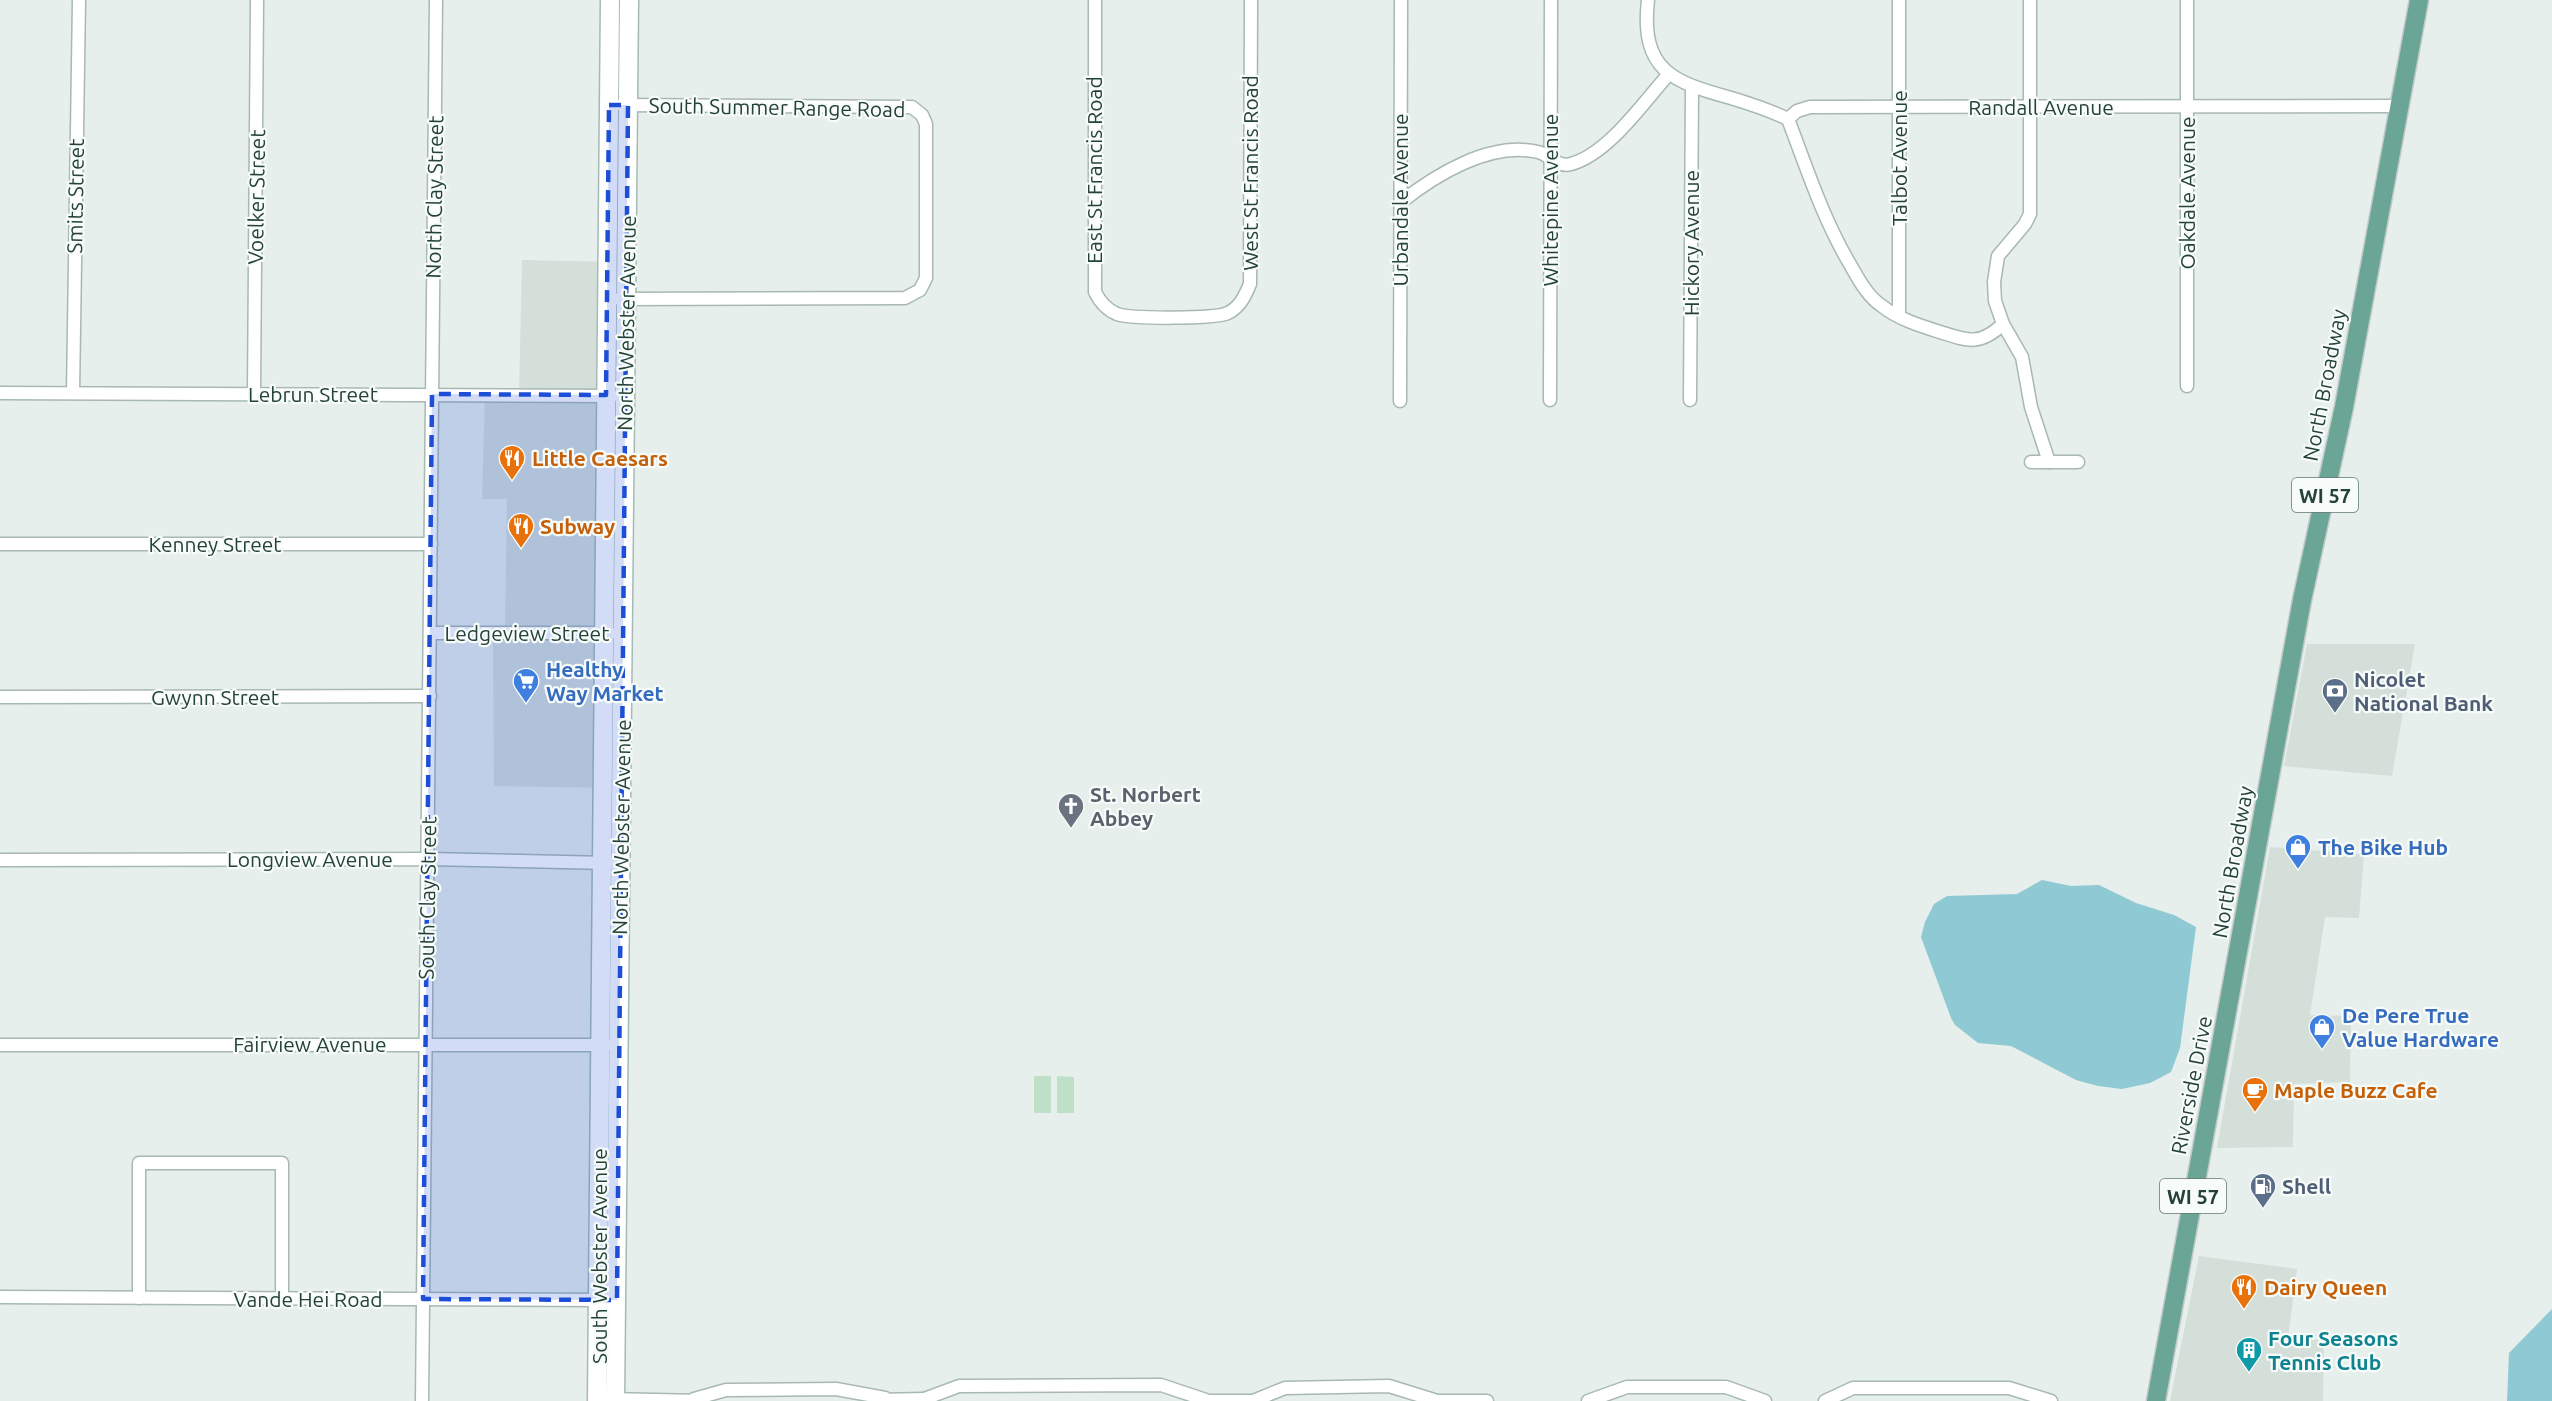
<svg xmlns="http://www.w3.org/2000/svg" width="2552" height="1401" viewBox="0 0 2552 1401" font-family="Ubuntu,sans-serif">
<rect width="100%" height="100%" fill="#e6efeb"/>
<!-- built -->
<g fill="#d4dfda">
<path d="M522,260L615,262L610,788L494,786L493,633L505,632L507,499H482L485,394H519Z"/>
<path d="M2307,644H2415L2392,776L2284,766Z"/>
<path d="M2270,847L2364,854L2359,918L2325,917L2310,1015L2351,1016L2350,1082L2294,1084L2293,1147L2217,1148Z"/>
<path d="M2199,1256L2297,1269L2288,1338L2324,1340L2323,1401H2170Z"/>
</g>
<!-- green -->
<g fill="#bfe0c8">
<rect x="1034" y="1076" width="17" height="37"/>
<path d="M1057,1076L1074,1077V1113H1057Z"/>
</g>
<!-- water -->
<g fill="#8ec9d4">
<path d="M2042,880L2071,886L2099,885L2136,903L2174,915L2196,927L2180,1048L2171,1072L2150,1083L2122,1089L2098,1086L2076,1080L2011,1046L1978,1043L1955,1025L1951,1018L1921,937L1925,922L1934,904L1947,896L2017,894Z"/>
<path d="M2552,1309V1401H2507L2509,1353Z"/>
</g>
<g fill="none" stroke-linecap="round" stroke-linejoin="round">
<!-- minor casing -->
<g stroke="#a8b8b2" stroke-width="15">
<g id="minor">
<path d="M1095,0V292C1100,302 1107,310 1117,314C1131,319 1215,319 1228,313C1240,307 1245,296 1250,284L1251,0"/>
<path d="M1648,0C1640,71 1673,82 1731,98C1751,104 1769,110 1788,119L1797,111L1810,107L2399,106"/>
<path d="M2030,0V214L2025,224L1998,256L1994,282L1995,301L2003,324L2022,357L2031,407L2049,462"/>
<path d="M1788,119C1807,169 1823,219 1851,266C1859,280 1868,297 1882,306C1898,319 1921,326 1940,332C1968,341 1980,346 2003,324"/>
<path d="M1400,203C1435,175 1490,141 1538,152C1550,155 1558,168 1571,164C1608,154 1643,103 1668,75"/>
<path d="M619,299L905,298L920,290L926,278V124L922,115L912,107L622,105"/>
<path d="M1899,315V0"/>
<path d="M2187,386V0"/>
<path d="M0,393L612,396"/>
<path d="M73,393L79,0"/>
<path d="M254,394L257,0"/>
<path d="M1550,400L1551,0"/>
<path d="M1690,400L1692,87"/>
<path d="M1400,401L1401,0"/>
<path d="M2031,462H2078"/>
<path d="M0,544H431"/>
<path d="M431,633H610"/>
<path d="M0,697L430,696"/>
<path d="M0,860L428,859L608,863"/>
<path d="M0,1045H606"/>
<path d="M0,1297L604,1300"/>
<path d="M139,1298V1163H282V1299"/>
<path d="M608,1399L701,1401"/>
<path d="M694,1399L726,1390L836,1389L885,1398"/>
<path d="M924,1399L959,1386L1161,1385L1206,1400"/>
<path d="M878,1400L924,1399L928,1401"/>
<path d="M422,1401L436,0"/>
<path d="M1204,1401H1254"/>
<path d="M1253,1401L1285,1388L1389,1386L1434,1400"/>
<path d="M1432,1401H1487"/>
<path d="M1588,1401L1627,1387H1726L1765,1401"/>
<path d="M1825,1401L1853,1388H2009L2051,1401"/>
</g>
</g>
<!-- secondary casing -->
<g stroke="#a4bbb3" stroke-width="21">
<g id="secondary">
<path d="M597,1401L610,0"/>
<path d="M615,1401L629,0"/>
</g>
</g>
<!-- primary casing -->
<g stroke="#c2cac8" stroke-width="21">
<path id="primary" d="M2156,1401L2302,600L2344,407L2419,0"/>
</g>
<!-- minor -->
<use href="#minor" stroke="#fff" stroke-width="12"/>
<!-- secondary -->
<use href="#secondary" stroke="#fff" stroke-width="18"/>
<!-- primary -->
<use href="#primary" stroke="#6aa596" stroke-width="18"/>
</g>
<!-- marked area -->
<path fill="#1d4ed8" fill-opacity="0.2" stroke="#1d4ed8" stroke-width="4.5" stroke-dasharray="12 8" stroke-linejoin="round" d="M609,105H628L617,1300L423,1299L432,394L606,395Z"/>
<!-- icons -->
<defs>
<g id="restaurant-pin" transform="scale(1.35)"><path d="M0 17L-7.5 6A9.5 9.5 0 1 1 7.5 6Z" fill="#e8710a" stroke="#f7fbf9"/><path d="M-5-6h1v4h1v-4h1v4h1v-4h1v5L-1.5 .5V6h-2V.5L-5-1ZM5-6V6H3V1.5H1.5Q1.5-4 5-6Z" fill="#fff"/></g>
<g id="supermarket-pin" transform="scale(1.35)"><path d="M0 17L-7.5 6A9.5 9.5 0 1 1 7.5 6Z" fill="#3f7fe0" stroke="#f7fbf9"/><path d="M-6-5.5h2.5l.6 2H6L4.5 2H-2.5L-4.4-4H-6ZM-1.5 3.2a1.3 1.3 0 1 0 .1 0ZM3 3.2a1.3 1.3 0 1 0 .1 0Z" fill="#fff"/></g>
<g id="bank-pin" transform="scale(1.35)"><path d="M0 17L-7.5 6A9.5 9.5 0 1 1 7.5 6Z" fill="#5c6f8a" stroke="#f7fbf9"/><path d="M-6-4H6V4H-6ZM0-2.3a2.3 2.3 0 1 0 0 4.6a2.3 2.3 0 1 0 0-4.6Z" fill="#fff"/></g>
<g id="church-pin" transform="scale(1.35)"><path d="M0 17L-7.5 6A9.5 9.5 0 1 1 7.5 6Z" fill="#6b7280" stroke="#f7fbf9"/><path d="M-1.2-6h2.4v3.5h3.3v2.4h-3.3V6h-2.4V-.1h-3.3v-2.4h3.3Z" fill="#fff"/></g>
<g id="shop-pin" transform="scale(1.35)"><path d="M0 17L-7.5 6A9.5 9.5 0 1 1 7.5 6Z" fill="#3f7fe0" stroke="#f7fbf9"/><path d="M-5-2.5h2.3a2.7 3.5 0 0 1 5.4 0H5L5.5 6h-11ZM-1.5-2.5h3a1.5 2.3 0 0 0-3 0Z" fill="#fff"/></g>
<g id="cafe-pin" transform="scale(1.35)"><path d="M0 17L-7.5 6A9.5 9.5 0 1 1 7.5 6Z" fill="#e8710a" stroke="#f7fbf9"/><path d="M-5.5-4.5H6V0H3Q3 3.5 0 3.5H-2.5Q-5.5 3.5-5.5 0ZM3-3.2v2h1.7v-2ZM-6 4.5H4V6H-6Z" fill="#fff"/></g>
<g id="fuel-pin" transform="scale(1.35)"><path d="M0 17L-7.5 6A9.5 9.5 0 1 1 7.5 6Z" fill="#5c6f8a" stroke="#f7fbf9"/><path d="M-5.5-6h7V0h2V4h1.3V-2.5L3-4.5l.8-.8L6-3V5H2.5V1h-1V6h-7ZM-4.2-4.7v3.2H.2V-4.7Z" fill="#fff"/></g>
<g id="building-pin" transform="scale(1.35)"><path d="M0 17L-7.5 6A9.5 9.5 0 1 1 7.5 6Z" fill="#0f9aa8" stroke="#f7fbf9"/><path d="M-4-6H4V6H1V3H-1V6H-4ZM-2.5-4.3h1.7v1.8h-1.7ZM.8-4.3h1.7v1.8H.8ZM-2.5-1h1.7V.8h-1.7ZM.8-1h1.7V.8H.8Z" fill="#fff"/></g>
</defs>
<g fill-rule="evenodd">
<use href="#restaurant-pin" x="512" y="458"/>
<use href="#restaurant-pin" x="521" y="526"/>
<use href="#supermarket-pin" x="526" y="681"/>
<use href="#bank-pin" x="2335" y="691"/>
<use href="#church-pin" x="1071" y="806"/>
<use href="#shop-pin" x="2298" y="847"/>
<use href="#shop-pin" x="2322" y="1027"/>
<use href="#cafe-pin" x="2255" y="1090"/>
<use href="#fuel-pin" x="2263" y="1186"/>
<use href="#restaurant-pin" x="2244" y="1287"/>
<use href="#building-pin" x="2249" y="1350"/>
</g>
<g text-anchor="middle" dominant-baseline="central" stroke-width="4.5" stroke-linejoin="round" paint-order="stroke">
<!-- shield labels -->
<g fill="#f7fbf9" stroke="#637a73" stroke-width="1.5">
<rect x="2292" y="478" width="66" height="34" rx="4.5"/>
<rect x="2160" y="1179" width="66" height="34" rx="4.5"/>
</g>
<g font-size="20" font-weight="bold" fill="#24423a">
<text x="2325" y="495">WI 57</text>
<text x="2193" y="1196">WI 57</text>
</g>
<!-- street labels -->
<g font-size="21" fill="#24423a" stroke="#f7fbf9">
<text transform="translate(777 107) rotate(1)">South Summer Range Road</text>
<text x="2041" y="107">Randall Avenue</text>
<text transform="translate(1899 158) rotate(-90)">Talbot Avenue</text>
<text transform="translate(1094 170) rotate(-90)">East St Francis Road</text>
<text transform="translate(1250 173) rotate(-90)">West St Francis Road</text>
<text transform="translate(2187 193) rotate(-90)">Oakdale Avenue</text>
<text transform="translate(75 196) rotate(-89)">Smits Street</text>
<text transform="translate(256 197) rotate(-89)">Voelker Street</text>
<text transform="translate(434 197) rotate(-89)">North Clay Street</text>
<text transform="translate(1400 200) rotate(-90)">Urbandale Avenue</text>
<text transform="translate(1550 200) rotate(-90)">Whitepine Avenue</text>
<text transform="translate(1691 243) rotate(-90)">Hickory Avenue</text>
<text transform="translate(626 323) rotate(-89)">North Webster Avenue</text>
<text transform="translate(2324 385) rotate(-79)">North Broadway</text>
<text x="313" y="394">Lebrun Street</text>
<text x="215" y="544">Kenney Street</text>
<text x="527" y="633">Ledgeview Street</text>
<text x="215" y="697">Gwynn Street</text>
<text transform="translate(621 827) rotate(-89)">North Webster Avenue</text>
<text x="310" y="859">Longview Avenue</text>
<text transform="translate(2232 862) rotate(-80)">North Broadway</text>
<text transform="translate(427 898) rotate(-89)">South Clay Street</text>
<text x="310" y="1044">Fairview Avenue</text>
<text transform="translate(2191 1085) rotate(-79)">Riverside Drive</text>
<text transform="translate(599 1256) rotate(-90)">South Webster Avenue</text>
<text x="308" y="1299">Vande Hei Road</text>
</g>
<!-- food labels -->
<g font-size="21" font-weight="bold" fill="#c56008" stroke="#f7fbf9" text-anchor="start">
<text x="532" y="458">Little Caesars</text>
<text x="540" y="526">Subway</text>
<text x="2274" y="1090">Maple Buzz Cafe</text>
<text x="2264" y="1287">Dairy Queen</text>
</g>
<!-- shop labels -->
<g font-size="21" font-weight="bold" fill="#366cbe" stroke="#f7fbf9" text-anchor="start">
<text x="546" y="669">Healthy<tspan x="546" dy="24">Way Market</tspan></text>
<text x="2318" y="847">The Bike Hub</text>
<text x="2342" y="1015">De Pere True<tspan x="2342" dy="24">Value Hardware</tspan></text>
</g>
<!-- service labels -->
<g font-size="21" font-weight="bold" fill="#4e5e75" stroke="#f7fbf9" text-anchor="start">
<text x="2354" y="679">Nicolet<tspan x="2354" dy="24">National Bank</tspan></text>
<text x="2282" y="1186">Shell</text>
</g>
<!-- worship labels -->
<g font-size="21" font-weight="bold" fill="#5b616d" stroke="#f7fbf9" text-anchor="start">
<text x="1090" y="794">St. Norbert<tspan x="1090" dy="24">Abbey</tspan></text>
</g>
<!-- culture labels -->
<g font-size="21" font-weight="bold" fill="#0d838f" stroke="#f7fbf9" text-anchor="start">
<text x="2268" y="1338">Four Seasons<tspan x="2268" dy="24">Tennis Club</tspan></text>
</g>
</g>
</svg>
